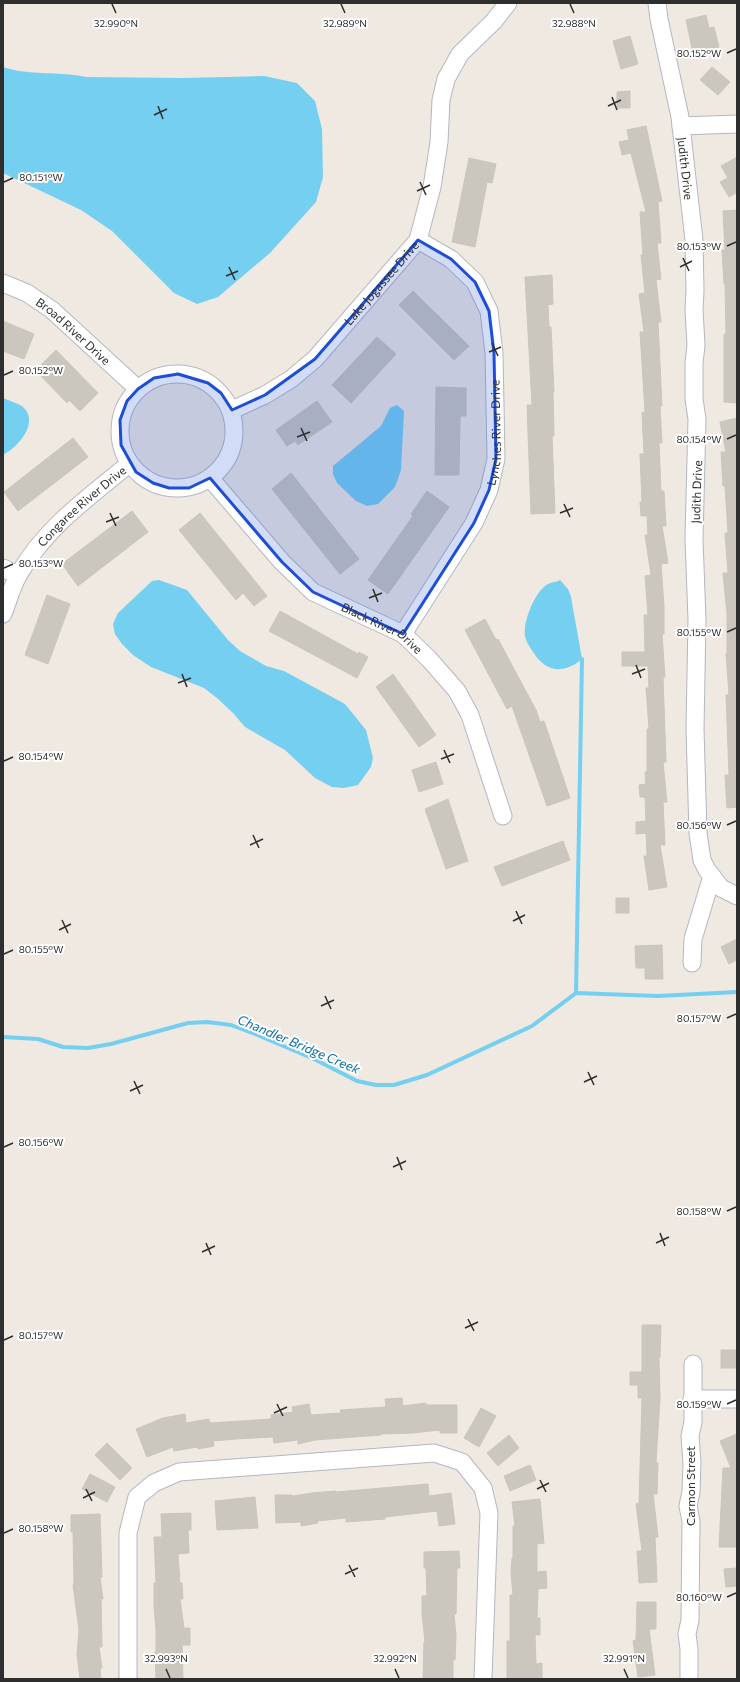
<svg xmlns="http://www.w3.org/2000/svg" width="740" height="1682" viewBox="0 0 740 1682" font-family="Commissioner,sans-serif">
<rect width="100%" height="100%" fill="#efe9e1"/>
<!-- water -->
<g fill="#75cff0">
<path d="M3,67C29,76 59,71 86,77L184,78L264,76L297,83L315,101L322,129L323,177L316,202L270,253L218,297L197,304L174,293L112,231L81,210L3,173Z"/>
<path d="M3,398C9,401 18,403 23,407C40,423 18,447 3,455Z"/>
<path d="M397,405L404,411L401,470L395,487L378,504L367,506L356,501L337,483L333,474V466L381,426L390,408Z"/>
<path d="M159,580L187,590L228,640L240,651L266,666L284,671L345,704L366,730L373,758L371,767L358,785L344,788L332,787L315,778L285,750L245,727L233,713L217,698L204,688L151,667L133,655L122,644L115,634L113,624L118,613L152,581Z"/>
<path d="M560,580L568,589L571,597L582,659C564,674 546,673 533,652C530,647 526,642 525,636C523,621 535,591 548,584C552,582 557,582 560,580Z"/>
</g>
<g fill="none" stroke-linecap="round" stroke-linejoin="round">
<!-- stream -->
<g stroke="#75cff0" stroke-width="4">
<path d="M576,993L582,659"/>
<path d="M3,1037L38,1039L63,1047L88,1048L111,1044L188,1023L207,1022L231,1025L255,1034L312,1058L357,1081L376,1085H394L427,1075L532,1026L576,993L658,996L737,992"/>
</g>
</g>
<!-- building -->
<g fill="#cbc7bf" stroke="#cbc5ba">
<path d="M706,15L709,28L714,27L719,47L693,53L686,20Z"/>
<path d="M630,36L638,64L621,69L613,41Z"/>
<path d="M712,67L730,82L718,95L700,80Z"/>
<path d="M630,91V108H617V92Z"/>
<path d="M646,126L662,201L658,202L661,243H657L661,279L656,280L661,322H658L662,406H660L662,443H659L661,491H664L666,526H662L668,563L661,564L664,606V634H662L665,677H663L666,762H663L667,802H663L665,845H660L667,887L649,890L644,856H647L646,833L636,834V822L646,821L645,797H640L639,785L646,784L645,772H647V729H649L646,688H649L648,666H622V652H645L644,615H648L645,576L651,575L645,535H648L647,516H641L640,502H642L640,454H644L642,413L645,412L640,332H644L639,294L645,293L641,255H643L640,212H646L631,153L622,155L619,142L629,140L627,130Z"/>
<path d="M737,157V194L736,193L729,197L720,182L728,178L721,166Z"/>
<path d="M469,158L496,164L492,183L487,182L475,247L452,242Z"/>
<path d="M737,210V403L724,402V334H726L725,284H724L722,250H725L723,211Z"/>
<path d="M552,275L553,304L548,305L549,327H551L554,392H553L554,436H552L555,513L531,514L527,405H532L525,277Z"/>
<path d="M413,291L469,346L454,360L399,305Z"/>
<path d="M3,321L34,334L24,359L3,351Z"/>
<path d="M377,337L396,354L351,403L332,385Z"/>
<path d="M56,350L98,393L80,411L69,400L67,403L39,374L45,369L40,366Z"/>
<path d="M436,387L466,388V416H460L459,475H435Z"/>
<path d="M317,401L332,422L298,445L295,441L287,446L276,430Z"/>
<path d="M737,418V807L727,808L725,775H729L726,695H729L726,654L727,653V614L723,573H728L725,533H728L725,486H723L721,452H726L720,422Z"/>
<path d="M73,438L88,457L18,511L4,492Z"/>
<path d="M291,473L359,559L340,574L272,489Z"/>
<path d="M427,491L449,507L388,594L368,580L413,516L411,514Z"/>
<path d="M132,511L148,532L78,586L62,564Z"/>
<path d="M200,513L267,596L254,606L243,593L236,600L179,530Z"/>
<path d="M47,595L70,604L48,664L25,655Z"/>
<path d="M280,611L358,654L359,652L368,657L357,678L269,631Z"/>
<path d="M485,619L496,640L498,639L536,710L540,722L544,721L570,798L547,806L512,706L507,709L465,630Z"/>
<path d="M393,674L436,735L419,747L376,687Z"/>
<path d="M436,762L443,784L419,792L412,770Z"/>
<path d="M448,799L468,861L446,869L425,809Z"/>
<path d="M563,841L570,860L502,886L494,867Z"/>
<rect x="616" y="898" width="13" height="15"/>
<path d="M737,939V960L729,964L721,947Z"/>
<path d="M662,945L663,979H645V968H636L635,946Z"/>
<path d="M642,1325H661L660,1357H659L660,1398L656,1463H658L657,1494H653L658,1537H655L657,1582L639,1583L637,1551H642L636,1504L639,1503L642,1398H638V1385H630V1372H642Z"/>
<rect x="721" y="1350" width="16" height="18"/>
<path d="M402,1398L403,1406L426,1403V1405H457V1433H440V1430L413,1433L381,1434V1435L315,1440L298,1444V1440L274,1443L273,1437L236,1439L213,1441L214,1446L198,1449L197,1447L174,1451L173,1447L147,1457L136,1429L163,1418L185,1414L186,1423L209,1419L210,1423L271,1419V1415L293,1412L292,1407L309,1404L311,1415L341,1413L340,1410L386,1407L385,1399Z"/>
<path d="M481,1408L496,1416L479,1447L464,1438Z"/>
<path d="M737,1434V1547H719L723,1468H731L720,1441Z"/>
<path d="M509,1435L519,1448L498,1466L487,1453Z"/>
<path d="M107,1443L132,1468L120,1480L95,1455Z"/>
<path d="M530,1465L536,1480L510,1491L504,1476Z"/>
<path d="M90,1474L115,1487L107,1502L82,1489Z"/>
<path d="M428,1484L429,1496L451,1493L455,1524L439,1526L437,1511L385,1517V1519L346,1522V1518L317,1521L318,1523L301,1526V1522L276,1523L275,1495H292V1496L312,1493L336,1491V1492Z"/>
<path d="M255,1497L258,1528L217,1530L215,1501Z"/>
<path d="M540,1499L544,1543L537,1544V1572L546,1571L547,1588L538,1589L537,1618H540V1635H535L536,1664L542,1663V1679H507V1641H510V1595H513L511,1573L512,1558H513V1526H515L512,1502Z"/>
<path d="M191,1513V1530H188L189,1553L178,1554L180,1583H182L183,1599H180L184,1628H190V1645H182L183,1679H156L155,1652H156V1629L154,1607V1583H156L154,1537H162L161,1514Z"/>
<path d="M100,1514L102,1577H100L103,1599H101L102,1647H99L102,1668H100L101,1679H80L77,1654L79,1630L73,1585H74L73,1532H71V1515Z"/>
<path d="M459,1551L460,1568H457L456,1614H454L456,1635L455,1660H453V1679H423L424,1642H425L422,1613V1596H427L426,1568H424V1552Z"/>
<path d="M737,1568V1586L726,1587L724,1569Z"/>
<path d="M637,1602H656V1629H649L655,1675L638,1677L633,1641L636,1640Z"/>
</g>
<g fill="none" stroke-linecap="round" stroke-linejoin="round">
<!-- minor casing -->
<g stroke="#b4b7c1" stroke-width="19">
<g id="minor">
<path id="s1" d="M657,3L659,19L680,117L694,240L695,291L694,310L696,345L694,363V399L697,419L694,539L697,620L695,729L698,833L702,860L707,870L721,888L737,896"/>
<path d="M681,126L737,124"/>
<path id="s2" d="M3,283L27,293L52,310L138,389"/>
<circle cx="177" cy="431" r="57"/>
<path id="s3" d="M232,410L265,395L291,379L315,359L418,240L432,187L439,142L441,100L446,79L460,54L494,21L508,3"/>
<path id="s4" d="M210,478L282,562L313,592L403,634L429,659L457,691L470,715L503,816"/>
<path d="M3,568L18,575"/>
<path id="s5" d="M3,614C8,601 12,586 19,574C45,528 89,497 129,464"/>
<path id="s6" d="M403,634L474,523L489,490L496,459L494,353L489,311L475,282L451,259L418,240"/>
<path d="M692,963L693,939L712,876"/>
<path d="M692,1399H737"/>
<path d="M128,1679V1533L137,1497L154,1483L179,1472L434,1453L462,1462L483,1488L489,1513L483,1679"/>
<path d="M689,1679V1649L687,1634L690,1620L691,1521L688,1506L691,1492L692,1463L690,1436L693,1422V1364"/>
</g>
</g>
<!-- minor -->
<use href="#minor" stroke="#fff" stroke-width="17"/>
</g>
<!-- marked area -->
<path fill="#1d4ed8" fill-opacity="0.2" stroke="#1d4ed8" stroke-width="3" stroke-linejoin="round" d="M418,240L451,259L475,282L489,311L494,353L496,459L489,490L474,523L403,634L313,592L282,562L210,478L189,488H169L153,483L136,472L121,445L120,420L127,401L138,389L154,378L178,374L208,383L221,393L232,410L265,395L315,359Z"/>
<!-- ticks -->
<path fill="none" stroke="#2e2e2e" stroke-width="1.5" d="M112,4L116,13M341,4L345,13M570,4L574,13M727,53L736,49M612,97L617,110M158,106L163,119M608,106L621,100M154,115L167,109M4,182L13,178M420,182L426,195M417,191L430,185M727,246L736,242M683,258L689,271M229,267L235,280M680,267L692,261M226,276L238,271M492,343L498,356M489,352L501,347M4,375L13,371M301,428L307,441M297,437L310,432M727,439L736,435M564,504L570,517M110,513L116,526M560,513L573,508M106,522L119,517M4,568L13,564M373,589L378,602M369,598L382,593M727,632L736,628M636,665L641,678M182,674L187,687M632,674L645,669M178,683L191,678M444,750L450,763M441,759L454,754M4,761L13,757M727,825L736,821M253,835L259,848M250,845L263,839M516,911L522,924M62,920L68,933M513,921L525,915M59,930L71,924M4,954L13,950M325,996L331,1009M321,1006L334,1000M727,1018L736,1014M588,1072L594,1085M134,1081L140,1094M584,1082L597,1076M130,1091L143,1085M4,1147L13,1143M397,1157L402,1170M393,1167L406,1161M727,1211L736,1207M660,1233L665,1246M206,1243L211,1255M656,1243L669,1237M202,1252L215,1246M468,1319L474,1331M465,1328L478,1322M4,1340L13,1336M277,1404L283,1416M727,1404L736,1400M274,1413L287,1407M540,1480L546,1492M86,1489L92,1501M537,1489L549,1483M83,1498L95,1492M4,1533L13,1529M349,1565L355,1577M345,1574L358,1568M727,1597L736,1593M166,1669L170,1678M395,1669L399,1678M624,1669L628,1678"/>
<g text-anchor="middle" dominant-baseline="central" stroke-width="4" stroke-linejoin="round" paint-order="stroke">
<!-- street labels -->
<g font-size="12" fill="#2e2e2e" stroke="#fff">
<text stroke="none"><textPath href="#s1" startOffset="168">Judith Drive</textPath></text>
<text stroke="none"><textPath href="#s3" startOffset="199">Lake Jogassee Drive</textPath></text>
<text stroke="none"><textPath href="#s2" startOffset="86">Broad River Drive</textPath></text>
<text stroke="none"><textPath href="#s6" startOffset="226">Lynches River Drive</textPath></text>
<text transform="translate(696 492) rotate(-88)">Judith Drive</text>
<text stroke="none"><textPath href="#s5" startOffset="136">Congaree River Drive</textPath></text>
<text stroke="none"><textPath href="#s4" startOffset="232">Black River Drive</textPath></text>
<text transform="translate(690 1486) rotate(-90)">Carmon Street</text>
</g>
<!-- water labels -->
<g font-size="13" font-style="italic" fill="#0d6fa3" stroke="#fff">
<text transform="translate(299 1044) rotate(23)">Chandler Bridge Creek</text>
</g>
</g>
<g font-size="10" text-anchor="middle" fill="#2e2e2e" stroke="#fff" stroke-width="4" stroke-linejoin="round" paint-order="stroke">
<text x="116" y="27">32.990°N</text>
<text x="345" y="27">32.989°N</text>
<text x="574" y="27">32.988°N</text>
<text x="699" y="57">80.152°W</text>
<text x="41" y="181">80.151°W</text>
<text x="699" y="250">80.153°W</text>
<text x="41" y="374">80.152°W</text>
<text x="699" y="443">80.154°W</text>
<text x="41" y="567">80.153°W</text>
<text x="699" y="636">80.155°W</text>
<text x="41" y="760">80.154°W</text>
<text x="699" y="829">80.156°W</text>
<text x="41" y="953">80.155°W</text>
<text x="699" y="1022">80.157°W</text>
<text x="41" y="1146">80.156°W</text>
<text x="699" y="1215">80.158°W</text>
<text x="41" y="1339">80.157°W</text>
<text x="699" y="1408">80.159°W</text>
<text x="41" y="1532">80.158°W</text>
<text x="699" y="1601">80.160°W</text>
<text x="166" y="1662">32.993°N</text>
<text x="395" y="1662">32.992°N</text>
<text x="624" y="1662">32.991°N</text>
</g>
<!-- border -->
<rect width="740" height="1682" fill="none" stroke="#2e2e2e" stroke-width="8"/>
</svg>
